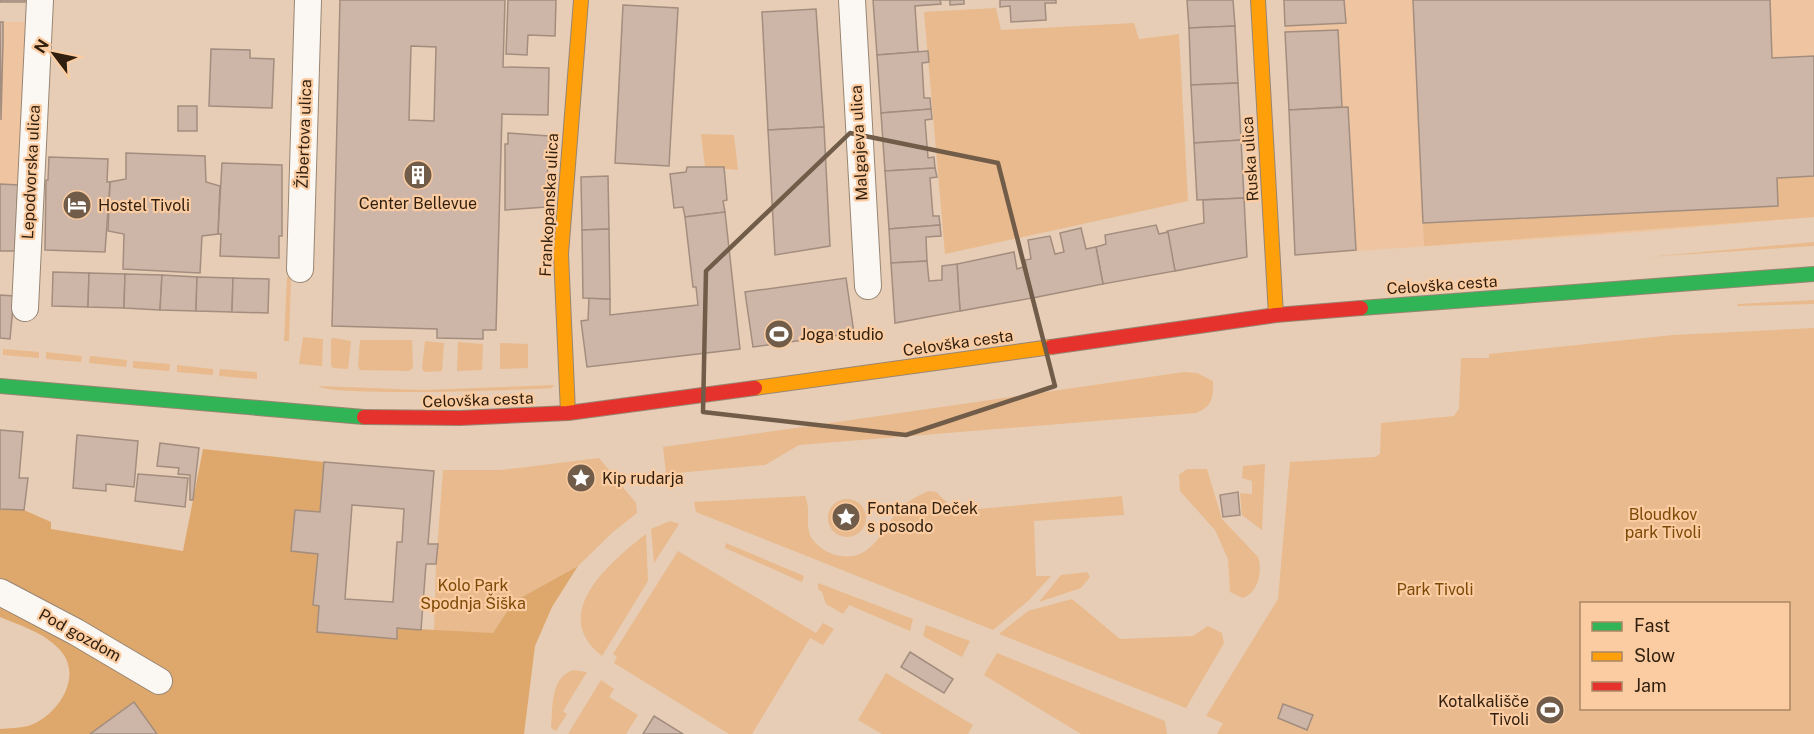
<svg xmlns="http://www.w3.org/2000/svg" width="1814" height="734" viewBox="0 0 1814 734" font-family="'Public Sans',sans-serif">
<rect width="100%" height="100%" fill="#e7cdb5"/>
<!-- built -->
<g fill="#eec5a0">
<path d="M1284,0H1814V217L1629,233L1295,255Z"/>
<path d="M0,22H25L18,185L0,184Z"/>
</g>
<!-- green -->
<g fill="#e8ba8d" fill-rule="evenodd">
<path d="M996,8L1001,30L1134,23L1139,39L1179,34L1188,201L945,254L924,12Z"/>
<path d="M701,134L734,135L738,170L705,167Z"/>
<path d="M1814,176V217L1424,246L1423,223L1778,206L1777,178Z"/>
<path d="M1814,242V246L1647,257Z"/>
<path d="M287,277H291L289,341H284Z"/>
<path d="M1814,300V304L1737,306L1738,304Z"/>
<path d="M1814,328V734H1217L1223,723L1206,716L1278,599L1290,462L1375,457L1380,454L1381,423L1454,416L1459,409L1461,358H1489V354L1673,335ZM1582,604H1788V708H1582Z"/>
<path d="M303,337L323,339L322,366L299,364Z"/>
<path d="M334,338L351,341L348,369L333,368L331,365V339Z"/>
<path d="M360,340H412L413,368L409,371L360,370L358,366Z"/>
<path d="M425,341L444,343L442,371L425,372L422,369Z"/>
<path d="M458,342L483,344L482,370L457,371Z"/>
<path d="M500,343L528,344V368L500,369Z"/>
<path d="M3,349L39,352V358L3,355Z"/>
<path d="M46,352L82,356L81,362L46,359Z"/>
<path d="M90,356L127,360L126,367L89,363Z"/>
<path d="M133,361L170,364L169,371L133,368Z"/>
<path d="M177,365L213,369V375L177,372Z"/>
<path d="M220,369L257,372V379L219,376Z"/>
<path d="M1184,372L1197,373L1213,381C1213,398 1213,406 1196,413L799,445L765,465L666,474L663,447Z"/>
<path d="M554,385L552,388C521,390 332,397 318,386L423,390Z"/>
<path d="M599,458L636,503L637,513L613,532L578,566L513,602L493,633L434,632L436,564L443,470H501Z"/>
<path d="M1265,464L1262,530L1242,515L1240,493L1252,494V481L1242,478L1243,466Z"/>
<path d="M1187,469H1207L1222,519L1258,557C1263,571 1258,593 1243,598L1230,592L1228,559L1215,530L1180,491L1179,475Z"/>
<path d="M929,491L936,492L956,511L1122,496L1124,515L1034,521L1036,576H1051L1028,601L993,630L696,512L694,502L805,496C812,510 803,527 813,540C820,549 831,555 841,556C874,561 882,527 901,508C909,500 919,495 929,491Z"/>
<circle cx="847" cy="518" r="19"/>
<path d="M670,521L679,524L654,563L651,529Z"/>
<path d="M646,534L648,581L602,656C548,614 609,563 646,534Z"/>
<path d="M726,543L804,576L802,582L725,548Z"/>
<path d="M678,551L816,633L823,623L834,629L823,645L810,638L752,734H729L614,663L617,657L613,654Z"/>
<path d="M1087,572L1090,577L1081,588L1039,602L1061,575Z"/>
<path d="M818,583L913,619L910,631L849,605L843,614L826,604L822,592L818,589Z"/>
<path d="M1072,599L1120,639L1193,636L1208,626L1222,633L1224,643L1186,708L999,634L1028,611Z"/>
<path d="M926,625L970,641L962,657L923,636Z"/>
<path d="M997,653L1165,721L1167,734H1081L984,675Z"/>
<path d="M573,670L587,672L563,711L567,714L556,731L551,728C553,707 550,678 573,670Z"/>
<path d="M886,673L973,725L968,734H882L858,720Z"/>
<path d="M601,680L614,689L609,697L638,715L626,734H568Z"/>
</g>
<!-- forest -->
<path fill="#dea86d" d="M203,449L324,462L320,512L295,510L291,551L318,554L313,605L319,606L317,632L396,639L397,628L493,633L513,602L578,566L552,607L535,646L524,734H0V729C9,728 19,728 28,726C59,716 86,673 57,647C42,632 19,625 0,617V509L24,510L51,522V529L183,551Z"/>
<!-- building -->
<g fill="#cdb6a7" stroke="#a38d7e" stroke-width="1.5" fill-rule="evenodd">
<rect x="0" y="0" width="25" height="2"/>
<path d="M340,0H505L503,67L549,68L548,115L502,114L496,330H483V339L437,338V329L332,326ZM411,46L436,47L434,121L409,120Z"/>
<path d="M508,0H556L555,36L528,35L527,55L506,54Z"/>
<path d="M873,0H940L941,4L915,6L918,52L877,55Z"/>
<path d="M940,0H964V4L950,5V0Z"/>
<path d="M1000,0H1056V3H1045L1046,20L1011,22L1010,6L1000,7Z"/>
<path d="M1187,0H1233L1235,26L1189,28Z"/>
<path d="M1284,0H1344L1346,23L1285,26Z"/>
<path d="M1413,0H1770L1772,58L1814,56V176L1777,178L1778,206L1423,223Z"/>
<path d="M623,5L678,8L669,166L615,163Z"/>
<path d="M816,9L824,127L768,130L762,12Z"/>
<path d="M0,22H3V41L1,120Z"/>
<path d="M1235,26L1238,83L1191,85L1189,28Z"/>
<path d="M1338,30L1342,107L1289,110L1285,32Z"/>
<path d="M211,49L250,50V58L274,59L272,108L209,106Z"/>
<path d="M928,51L929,62L922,63L924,98H930L931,109L881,113L877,55Z"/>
<path d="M1238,83L1241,140L1194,143L1191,85Z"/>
<rect x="178" y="106" width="19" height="25"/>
<path d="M1348,107L1356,250L1295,255L1289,110Z"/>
<path d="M931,109L932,119L925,120L928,158L934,157L935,168L885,171L881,113Z"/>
<path d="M824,127L830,246L775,255L768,130Z"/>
<path d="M508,133L549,136L546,207L505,210V144H508Z"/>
<path d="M1241,140L1244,198L1197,200L1194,143Z"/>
<path d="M126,153L205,156L206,182L220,186L218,234L202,236L200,273L123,269L124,234L108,231L110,182L126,179Z"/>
<path d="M49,157L108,159L107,182H110L105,252L45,250L46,180H48Z"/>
<path d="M222,163L282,165V236H279V258L220,256L221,234H218Z"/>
<path d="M687,167H724L727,200L723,201L725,212L685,217L683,207L674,208L670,174L686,172Z"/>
<path d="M935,168L937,177L930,178L933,216H939L940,225L889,229L885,171Z"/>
<path d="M608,176L609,229L582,230L581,177Z"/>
<path d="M0,184L18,185L15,251H0Z"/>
<path d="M1244,198L1247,257L1175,271L1167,231L1204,223L1203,200Z"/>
<path d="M725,212L740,349L587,367L581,321L588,320L589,298L610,299V315L698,305L696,287H693L685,217Z"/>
<path d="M940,225L941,236L926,237L927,261L891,263L889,229Z"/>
<path d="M1156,225L1159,234L1168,232L1175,271L1103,284L1096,247L1106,244L1105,235Z"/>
<path d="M1081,228L1086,249L1096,247L1103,284L1032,298L1025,260L1031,259L1028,240L1050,236L1055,254L1064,252L1060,233Z"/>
<path d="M609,229L610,299L583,298L582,230Z"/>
<path d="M1014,252L1017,269L1026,266L1032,298L960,311L957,264Z"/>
<path d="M927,261L929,281L942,280V266L957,264L960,311L895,323L891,263Z"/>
<path d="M53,272L89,273L88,307L52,306Z"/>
<path d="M89,273L125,274L124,308L88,307Z"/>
<path d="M125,274L162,275L160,310L124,308Z"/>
<path d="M162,275L197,277L196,311L160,310Z"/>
<path d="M197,277L233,278L232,312L196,311Z"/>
<path d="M233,278L269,279L268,313L232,312Z"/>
<path d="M846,278L854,333L753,347L745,292Z"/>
<path d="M0,295L14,296L10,339L0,338Z"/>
<path d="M0,430L23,432L19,478H28L24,510L0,509Z"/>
<path d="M77,435L138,441L134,487L106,484V491L73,488Z"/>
<path d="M160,443L199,448L193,500H190V475L178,474L179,468L157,466Z"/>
<path d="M324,462L434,471L428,544H438L436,564H426L421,630L397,628V639L317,632L319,606L313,605L318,554L291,551L295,510L320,512ZM352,505L404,509L402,542H397L393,602L345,599Z"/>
<path d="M138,474L188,478L185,507L135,501Z"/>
<path d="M1238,492L1240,515L1223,517L1220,495Z"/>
<path d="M910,652L953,679L944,693L901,667Z"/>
<path d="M134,702L157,734H90Z"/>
<path d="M1283,704L1313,715L1307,730L1278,718Z"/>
<path d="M654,716L683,734H643Z"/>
</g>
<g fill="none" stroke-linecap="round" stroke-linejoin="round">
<!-- street casing -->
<g stroke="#988572" stroke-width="28">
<g id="street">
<path d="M852,0L868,286"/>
<path d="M300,269L308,0"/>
<path d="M25,308L40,0"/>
<path d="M0,592L76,632L159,681"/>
</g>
</g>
<!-- fast casing -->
<g stroke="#988572" stroke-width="16">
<g id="fast">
<path d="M1361,308L1814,274"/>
<path d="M0,386L364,417"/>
</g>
</g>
<!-- slow casing -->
<g stroke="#988572" stroke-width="16">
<g id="slow">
<path d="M1258,0L1276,315"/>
<path d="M755,388L1051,347"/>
<path d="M568,413L561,254L581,0"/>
</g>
</g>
<!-- jam casing -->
<g stroke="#988572" stroke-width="16">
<g id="jam">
<path d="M1051,347L1276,315L1361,308"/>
<path d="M364,417L460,418L568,413L755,388"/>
</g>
</g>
<!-- street -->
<use href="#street" stroke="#fbf8f4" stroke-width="26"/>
<!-- fast -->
<use href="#fast" stroke="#30b455" stroke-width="14"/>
<!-- slow -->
<use href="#slow" stroke="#ff9f0a" stroke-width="14"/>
<!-- jam -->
<use href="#jam" stroke="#e5322d" stroke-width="14"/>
</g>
<!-- marked area -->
<path fill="none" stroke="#705c48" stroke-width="4.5" stroke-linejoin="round" d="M850,133L998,163L1055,386L906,435L703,412L706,271Z"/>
<!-- icons -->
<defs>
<g id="building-disc" transform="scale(1.5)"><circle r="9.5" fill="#705c48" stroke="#fbcca1"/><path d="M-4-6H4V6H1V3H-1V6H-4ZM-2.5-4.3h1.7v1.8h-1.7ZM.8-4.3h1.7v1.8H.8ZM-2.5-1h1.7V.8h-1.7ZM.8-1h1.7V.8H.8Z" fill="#fff"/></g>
<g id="hotel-disc" transform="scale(1.5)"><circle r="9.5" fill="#705c48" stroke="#fbcca1"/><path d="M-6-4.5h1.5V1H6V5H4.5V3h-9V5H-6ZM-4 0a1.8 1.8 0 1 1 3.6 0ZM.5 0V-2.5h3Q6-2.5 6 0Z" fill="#fff"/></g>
<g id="stadium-disc" transform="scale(1.5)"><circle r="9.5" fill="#705c48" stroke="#fbcca1"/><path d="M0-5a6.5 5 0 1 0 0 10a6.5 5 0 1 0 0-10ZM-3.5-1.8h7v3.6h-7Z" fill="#fff"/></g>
<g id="sight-disc" transform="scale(1.5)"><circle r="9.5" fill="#705c48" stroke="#fbcca1"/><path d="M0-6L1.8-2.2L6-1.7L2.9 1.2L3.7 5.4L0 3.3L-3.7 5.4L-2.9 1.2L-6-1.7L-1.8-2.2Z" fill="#fff"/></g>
</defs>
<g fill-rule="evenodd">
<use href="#building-disc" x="418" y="175"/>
<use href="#hotel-disc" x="77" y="205"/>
<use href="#stadium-disc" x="779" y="334"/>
<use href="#sight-disc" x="581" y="478"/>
<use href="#sight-disc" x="846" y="517"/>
<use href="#stadium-disc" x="1550" y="710"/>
</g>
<g text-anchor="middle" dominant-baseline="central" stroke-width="4.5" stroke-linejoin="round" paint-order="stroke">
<!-- street labels -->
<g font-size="16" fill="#301f0e" stroke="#fbcca1">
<text transform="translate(304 134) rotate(-88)">Žibertova ulica</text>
<text transform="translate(859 143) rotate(-93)">Malgajeva ulica</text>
<text transform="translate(1250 159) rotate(-94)">Ruska ulica</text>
<text transform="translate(31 172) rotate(-87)">Lepodvorska ulica</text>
<text transform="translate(549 205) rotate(-87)">Frankopanska ulica</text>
<text transform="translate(1442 285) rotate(-4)">Celovška cesta</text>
<text transform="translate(958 343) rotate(-8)">Celovška cesta</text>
<text transform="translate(478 400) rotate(-2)">Celovška cesta</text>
<text transform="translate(80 635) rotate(29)">Pod gozdom</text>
</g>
<!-- poi labels -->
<g font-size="16" fill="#301f0e" stroke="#fbcca1" text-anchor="start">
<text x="418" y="203" text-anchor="middle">Center Bellevue</text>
<text x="98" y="205">Hostel Tivoli</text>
<text x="800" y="334">Joga studio</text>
<text x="602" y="478">Kip rudarja</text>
<text x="867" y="508">Fontana Deček<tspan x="867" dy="18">s posodo</tspan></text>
<text x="1529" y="701" text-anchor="end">Kotalkališče<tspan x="1529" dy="18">Tivoli</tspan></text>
</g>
<!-- park labels -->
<g font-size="16" fill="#7d4907" stroke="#fbcca1">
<text x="1663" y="514">Bloudkov<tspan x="1663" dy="18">park Tivoli</tspan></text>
<text x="473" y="585">Kolo Park<tspan x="473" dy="18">Spodnja Šiška</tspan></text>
<text x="1435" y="589">Park Tivoli</text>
</g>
</g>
<!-- legend -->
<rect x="1580" y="602" width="210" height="108" fill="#fbcca1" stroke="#aa8766" stroke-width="1.5"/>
<rect x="1592" y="622" width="30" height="9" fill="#30b455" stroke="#aa8766" stroke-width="1.5"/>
<text x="1634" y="632" font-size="18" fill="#301f0e">Fast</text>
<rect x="1592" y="652" width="30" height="9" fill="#ff9f0a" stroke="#aa8766" stroke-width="1.5"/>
<text x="1634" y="662" font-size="18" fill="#301f0e">Slow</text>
<rect x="1592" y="682" width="30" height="9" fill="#e5322d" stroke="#aa8766" stroke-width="1.5"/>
<text x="1634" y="692" font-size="18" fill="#301f0e">Jam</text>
<!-- north arrow -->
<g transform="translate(54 54) rotate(302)" stroke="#fbcca1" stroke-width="4.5" paint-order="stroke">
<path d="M0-4.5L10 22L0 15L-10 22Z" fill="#301f0e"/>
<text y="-9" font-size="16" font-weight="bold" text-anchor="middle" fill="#301f0e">N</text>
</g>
</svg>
